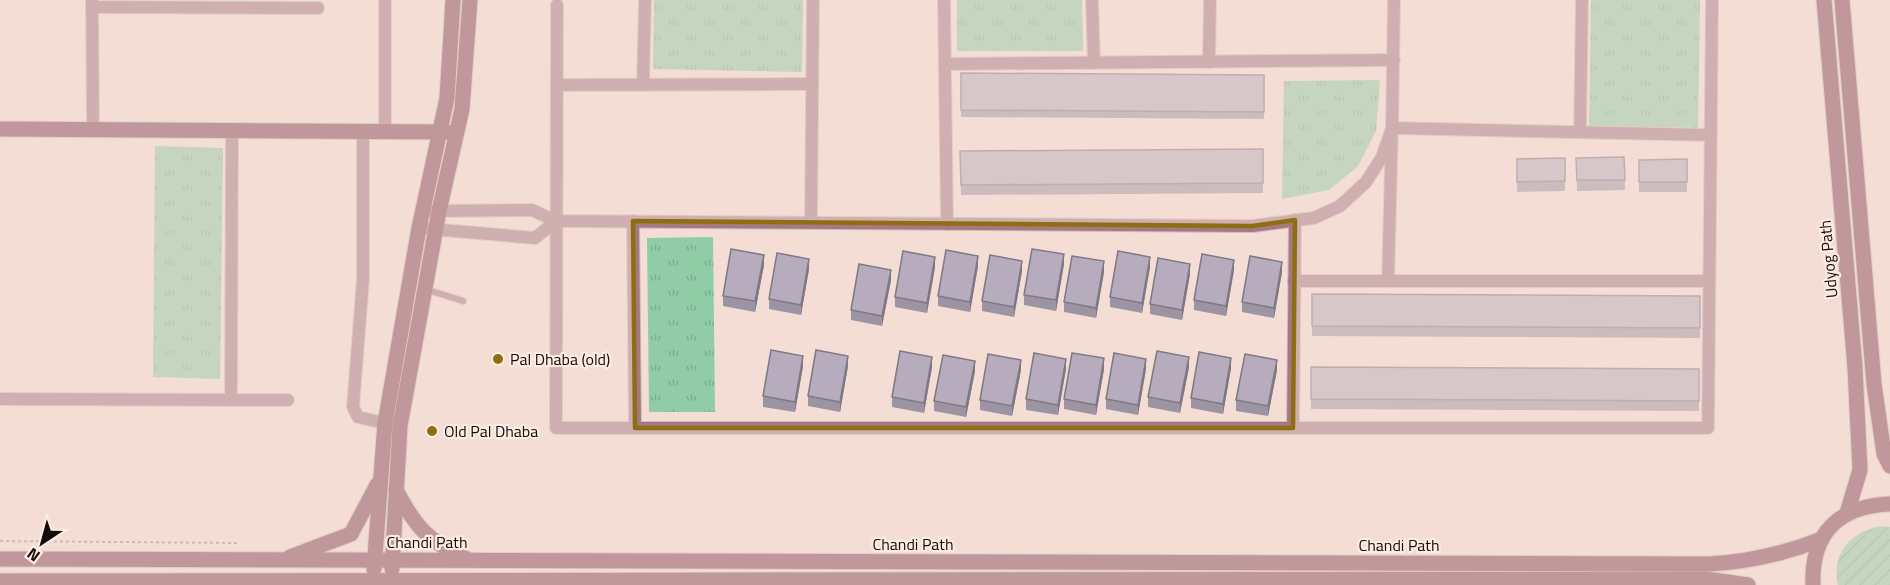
<svg xmlns="http://www.w3.org/2000/svg" width="1890" height="585" viewBox="0 0 1890 585" font-family="'Titillium Web',sans-serif">
<defs>
<pattern id="park-tufts" width="24" height="20" patternUnits="userSpaceOnUse" patternTransform="scale(1.5)"><rect width="24" height="20" fill="#90cda7"/><path d="M3 7l-1-3M5 7V3M7 7l1-3M15 17l-1-3M17 17v-4M19 17l1-3" fill="none" stroke="#7baf8e"/></pattern>
<pattern id="garden-furrows" width="10" height="10" patternUnits="userSpaceOnUse" patternTransform="scale(1.5)"><rect width="10" height="10" fill="#90cda7"/><path d="M-1 1l2-2M0 10L10 0M9 11l2-2" fill="none" stroke="#7baf8e"/></pattern>
</defs>
<rect width="100%" height="100%" fill="#f3ddd4"/>
<!-- park -->
<g fill="url(#park-tufts)">
<path d="M654,0H803L802,72L653,69Z"/>
<path d="M957,0H1082L1083,51H957Z"/>
<path d="M1591,0H1700L1698,128L1589,126Z"/>
<path d="M1380,80L1376,131L1358,166L1329,190L1282,199L1284,81Z"/>
<path d="M155,146L223,148L220,379L153,377Z"/>
<path d="M713,237L715,412H649L647,238Z"/>
</g>
<!-- garden -->
<path fill="url(#garden-furrows)" d="M1881,526L1890,527V585H1838C1831,552 1851,532 1881,526Z"/>
<g fill="none" stroke-linecap="round" stroke-linejoin="round">
<!-- lane casing -->
<g stroke="#cfbcb4" stroke-width="8">
<path id="lane" d="M425,289L463,301"/>
</g>
<!-- street casing -->
<g stroke="#cfbcb4" stroke-width="14">
<g id="street">
<path d="M92,0L93,130"/>
<path d="M385,0V131"/>
<path d="M944,0L947,224"/>
<path d="M1092,0L1094,63"/>
<path d="M557,5L556,428H1708L1712,0"/>
<path d="M92,7L318,8"/>
<path d="M1209,62L1210,0"/>
<path d="M946,64L1394,60"/>
<path d="M557,85L812,84"/>
<path d="M643,85L645,0"/>
<path d="M363,131V279L353,407L358,417L393,425"/>
<path d="M1580,132L1582,0"/>
<path d="M431,211L532,210L556,221L1252,226L1314,218L1340,206L1366,182L1382,157L1392,128L1394,0"/>
<path d="M633,221L635,428"/>
<path d="M811,222L813,0"/>
<path d="M419,228L535,238L556,221"/>
<path d="M1294,281H1708"/>
<path d="M1388,281L1392,128L1710,135"/>
<path d="M0,399L288,400"/>
<path d="M231,400L232,130"/>
<path d="M1293,428L1295,220"/>
</g>
</g>
<!-- secondary casing -->
<g stroke="#cfbcb4" stroke-width="17">
<g id="secondary">
<path d="M1824,0L1855,368L1860,470L1847,513"/>
<path d="M1842,0L1874,384L1884,454L1890,466"/>
<path d="M0,129L447,132"/>
<path d="M396,490C416,528 428,541 467,559"/>
<path d="M290,557L351,534L377,485"/>
<path d="M0,559L1709,564C1750,562 1784,554 1822,539"/>
<path d="M374,569L385,423L419,228L447,98L453,0"/>
<path d="M392,569L400,426L439,211L462,109L470,0"/>
<path d="M0,581L1706,579L1748,585"/>
<path d="M1813,585C1811,533 1839,506 1890,504"/>
</g>
</g>
<!-- path -->
<path stroke="#a09089" stroke-width="2" stroke-dasharray="3 3" stroke-linecap="butt" d="M0,541L237,543"/>
<!-- lane -->
<use href="#lane" stroke="#a57984" stroke-width="6"/>
<!-- street -->
<use href="#street" stroke="#a57984" stroke-width="12"/>
<!-- secondary -->
<use href="#secondary" stroke="#834658" stroke-width="15"/>
</g>
<!-- wall -->
<g fill="#9d94a3">
<path d="M961,73L1264,75V119L961,117Z"/>
<path d="M1263,149V193L961,195L960,151Z"/>
<path d="M1624,157L1625,190L1577,191L1576,158Z"/>
<path d="M1565,158V191L1517,192V159Z"/>
<path d="M1687,159V192H1639V160Z"/>
<path d="M1064,264L1056,311L1024,305V295Z"/>
<path d="M764,265L755,312L723,306V296Z"/>
<path d="M978,266L970,312L938,306V296Z"/>
<path d="M935,267L927,313L895,307V297Z"/>
<path d="M1150,267L1142,313L1110,307V297Z"/>
<path d="M809,269L801,315L769,309V299Z"/>
<path d="M1234,270L1226,316L1194,310V300Z"/>
<path d="M1022,271L1014,317L982,311V301Z"/>
<path d="M1104,272L1096,318L1064,312V302Z"/>
<path d="M1282,272L1274,318L1242,312V302Z"/>
<path d="M1190,274L1182,320L1150,314V304Z"/>
<path d="M891,280L882,326L851,320V310Z"/>
<path d="M1312,294L1700,296V338L1312,336Z"/>
<path d="M803,366L795,412L763,407V396Z"/>
<path d="M848,366L840,412L808,406V396Z"/>
<path d="M932,367L924,413L892,407V397Z"/>
<path d="M1189,367L1180,413L1148,407V397Z"/>
<path d="M1311,367L1699,369V411L1311,409Z"/>
<path d="M1231,368L1223,414L1191,408V398Z"/>
<path d="M1066,369L1058,415L1026,410V399Z"/>
<path d="M1104,369L1096,415L1064,409V399Z"/>
<path d="M1146,369L1138,415L1106,409V399Z"/>
<path d="M1021,370L1012,416L980,410V400Z"/>
<path d="M1277,370L1268,416L1236,411V400Z"/>
<path d="M975,371L966,417L934,411V401Z"/>
</g>
<!-- shaded-wall -->
<g fill="#7f7885">
<path d="M1064,254V264L1056,311V300Z"/>
<path d="M764,255V265L755,312V301Z"/>
<path d="M978,256V266L970,312V302Z"/>
<path d="M935,257V267L927,313V303Z"/>
<path d="M1150,257V267L1142,313V303Z"/>
<path d="M809,259V269L801,315V305Z"/>
<path d="M1234,260V270L1226,316V306Z"/>
<path d="M1022,261V271L1014,317V307Z"/>
<path d="M1104,261V272L1096,318V308Z"/>
<path d="M1282,262V272L1274,318V308Z"/>
<path d="M1190,264V274L1182,320V310Z"/>
<path d="M891,270V280L882,326V316Z"/>
<path d="M803,356V366L795,412V402Z"/>
<path d="M848,356V366L840,412V402Z"/>
<path d="M932,357V367L924,413V403Z"/>
<path d="M1189,357V367L1180,413V403Z"/>
<path d="M1104,358V369L1096,415V405Z"/>
<path d="M1231,358V368L1223,414V404Z"/>
<path d="M1066,359V369L1058,415V405Z"/>
<path d="M1146,359V369L1138,415V405Z"/>
<path d="M1021,360V370L1012,416V406Z"/>
<path d="M1277,360V370L1268,416V406Z"/>
<path d="M975,361V371L966,417V407Z"/>
</g>
<!-- building -->
<g fill="#b6acbe" stroke="#7f7885" stroke-width="1.5">
<path d="M961,73L1264,75V112L961,110Z"/>
<path d="M1263,149V183L961,185L960,151Z"/>
<path d="M1624,157L1625,180H1577L1576,158Z"/>
<path d="M1565,158V181L1517,182V159Z"/>
<path d="M1687,159V182H1639V160Z"/>
<path d="M731,249L764,255L755,301L723,296Z"/>
<path d="M1032,249L1064,254L1056,300L1024,295Z"/>
<path d="M946,250L978,256L970,302L938,296Z"/>
<path d="M903,251L935,257L927,303L895,297Z"/>
<path d="M1118,251L1150,257L1142,303L1110,297Z"/>
<path d="M777,253L809,259L801,305L769,299Z"/>
<path d="M1202,254L1234,260L1226,306L1194,300Z"/>
<path d="M990,255L1022,261L1014,307L982,301Z"/>
<path d="M1072,256L1104,261L1096,308L1064,302Z"/>
<path d="M1250,256L1282,262L1274,308L1242,302Z"/>
<path d="M1158,258L1190,264L1182,310L1150,304Z"/>
<path d="M859,264L891,270L882,316L851,310Z"/>
<path d="M1312,294L1700,296V328L1312,326Z"/>
<path d="M771,350L803,356L795,402L763,396Z"/>
<path d="M816,350L848,356L840,402L808,396Z"/>
<path d="M900,351L932,357L924,403L892,397Z"/>
<path d="M1157,351L1189,357L1180,403L1148,397Z"/>
<path d="M1199,352L1231,358L1223,404L1191,398Z"/>
<path d="M1034,353L1066,359L1058,405L1026,399Z"/>
<path d="M1072,353L1104,358L1096,405L1064,399Z"/>
<path d="M1114,353L1146,359L1138,405L1106,399Z"/>
<path d="M988,354L1021,360L1012,406L980,400Z"/>
<path d="M1245,354L1277,360L1268,406L1236,400Z"/>
<path d="M943,355L975,361L966,407L934,401Z"/>
<path d="M1311,367L1699,369V401L1311,399Z"/>
</g>
<!-- marked area -->
<path d="M0 0H1890V585H0ZM1295,220L1293,428H635L633,221L1252,226Z" fill="#f3ddd4" fill-opacity=".55" fill-rule="evenodd"/>
<path fill="none" stroke="#8d6f12" stroke-width="4.5" stroke-linejoin="round" d="M1295,220L1293,428H635L633,221L1252,226Z"/>
<!-- markers -->
<g fill="#8d6f12" stroke="#fdebe4" stroke-width="2">
<circle cx="498" cy="359" r="6"/>
<circle cx="432" cy="431" r="6"/>
</g>
<g text-anchor="middle" dominant-baseline="central" stroke-width="4.5" stroke-linejoin="round" paint-order="stroke">
<!-- street labels -->
<g font-size="16" fill="#140d0a" stroke="#fdebe4">
<text transform="translate(1828 259) rotate(-95)">Udyog Path</text>
<text x="427" y="542">Chandi Path</text>
<text x="913" y="544">Chandi Path</text>
<text x="1399" y="545">Chandi Path</text>
</g>
<!-- poi labels -->
<g font-size="16" fill="#140d0a" stroke="#fdebe4" text-anchor="start">
<text x="510" y="359">Pal Dhaba (old)</text>
<text x="444" y="431">Old Pal Dhaba</text>
</g>
</g>
<!-- north arrow -->
<g transform="translate(42 543) rotate(216)" stroke="#fdebe4" stroke-width="4.5" paint-order="stroke">
<path d="M0-4.5L10 22L0 15L-10 22Z" fill="#140d0a"/>
<text y="-9" font-size="16" font-weight="bold" text-anchor="middle" fill="#140d0a">N</text>
</g>
</svg>
